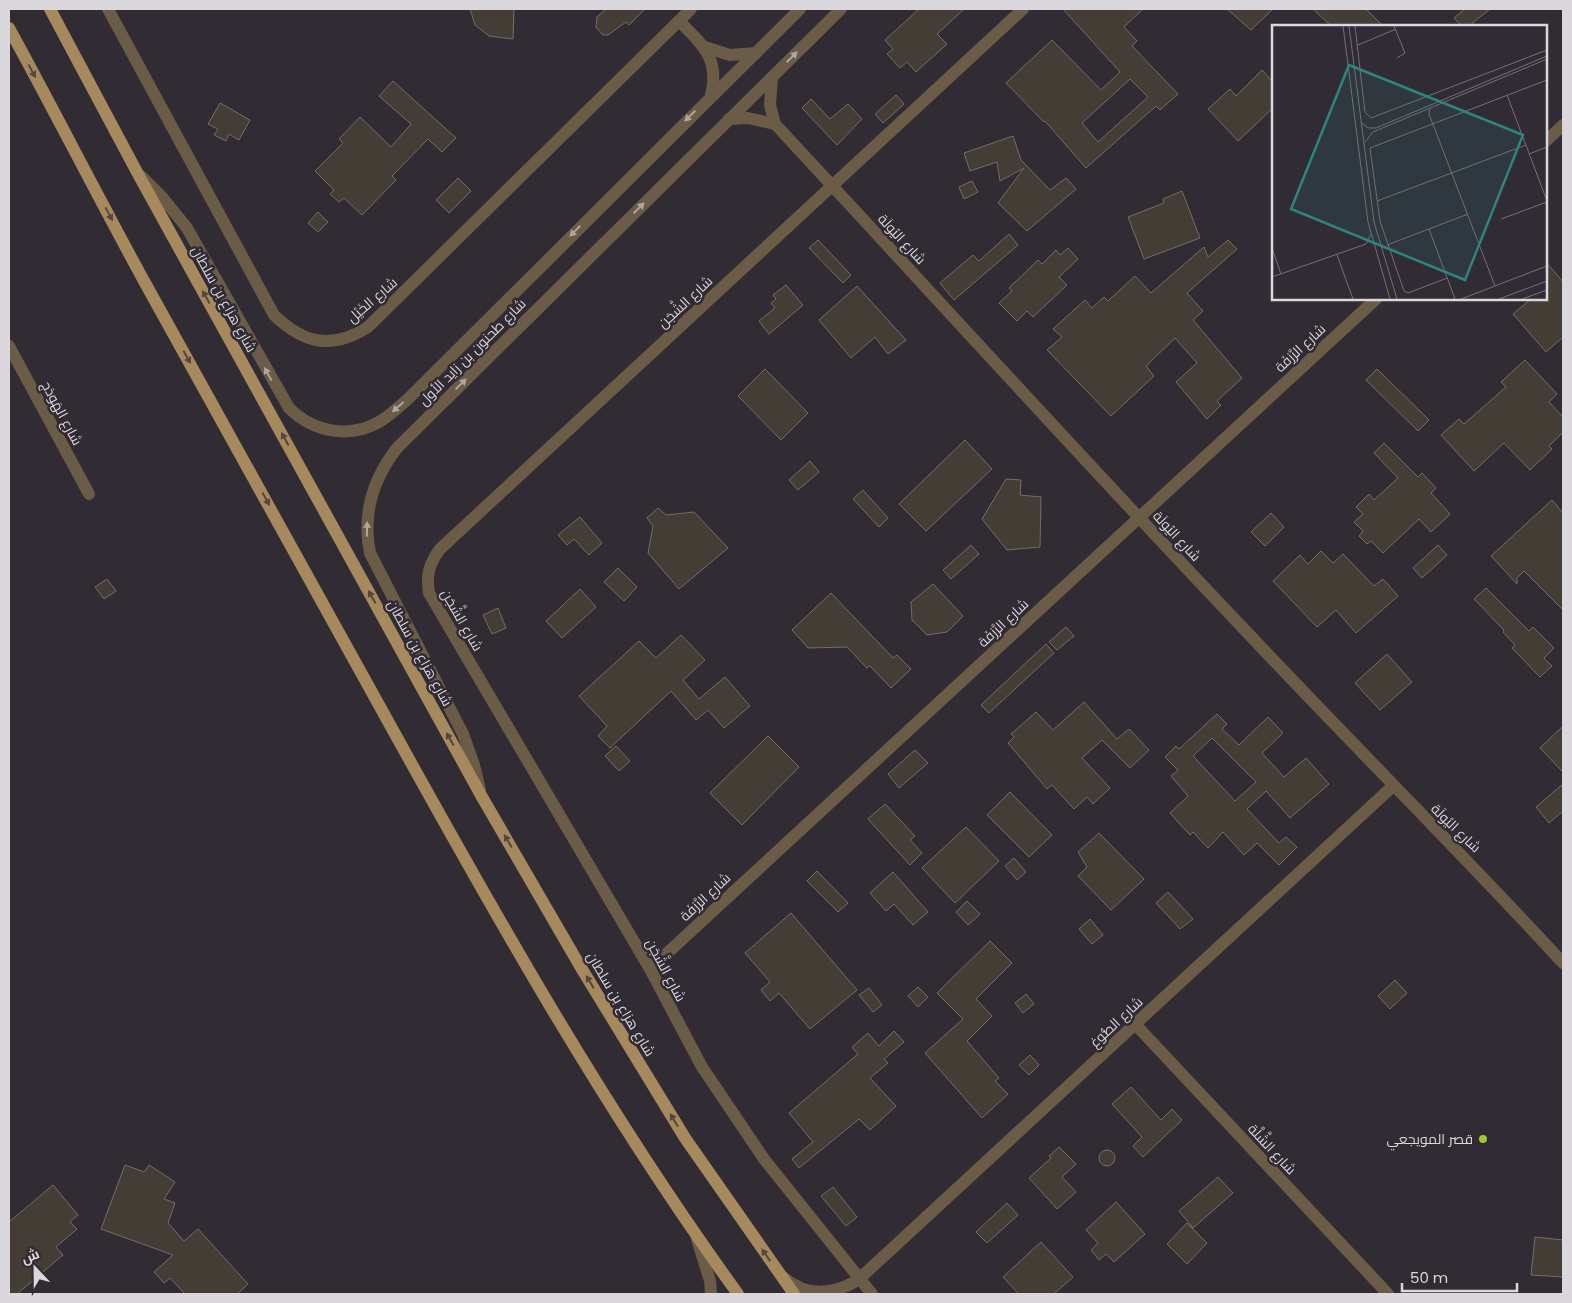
<svg xmlns="http://www.w3.org/2000/svg" width="1572" height="1303" viewBox="0 0 1572 1303" font-family="Poppins,Cairo,sans-serif">
<rect width="100%" height="100%" fill="#312b34"/>
<!-- building -->
<g fill="#433d35" stroke="#756e65" fill-rule="evenodd">
<path d="M470,9H514L513,39L489,36L475,25Z"/>
<path d="M606,9H645L629,25L626,22L608,35H603L596,27L597,17Z"/>
<path d="M919,9H964L937,34L947,44L916,72L907,62L900,68L887,54L893,49L885,40Z"/>
<path d="M1063,9H1143L1124,27L1137,41L1132,46L1178,94L1160,110L1156,106L1086,168L1045,121L1044,122L1006,83L1052,40L1101,90L1120,72ZM1130,79L1148,97L1098,142L1082,123Z"/>
<path d="M1227,9H1273L1251,30Z"/>
<path d="M1313,9H1366L1383,26H1331Z"/>
<path d="M1465,9H1490L1469,26H1462L1454,18Z"/>
<path d="M1262,70L1273,82V108L1238,141L1208,109L1230,89L1236,96Z"/>
<path d="M393,81L456,138L442,152L428,139L392,176L396,180L362,215L344,198L339,202L330,194L334,190L315,171L343,143L339,139L360,117L391,147L411,124L379,96Z"/>
<path d="M896,95L904,104L883,123L875,114Z"/>
<path d="M811,99L830,119L848,104L862,119L837,145L802,108Z"/>
<path d="M220,103L250,120L239,140L229,134L226,141L214,135L218,129L208,124Z"/>
<path d="M1013,136L1021,160L1050,190L1066,178L1076,189L1027,231L998,203L1024,168L1000,181L997,162L970,171L964,153Z"/>
<path d="M458,178L471,191L449,213L436,200Z"/>
<path d="M972,181L978,192L964,199L959,187Z"/>
<path d="M1182,191L1200,238L1144,259L1128,217L1164,203L1163,199Z"/>
<path d="M318,212L328,222L318,232L308,223Z"/>
<path d="M1009,234L1018,245L954,300L940,283L973,255L979,261Z"/>
<path d="M818,240L851,275L843,283L809,248Z"/>
<path d="M1228,240L1237,249L1187,293L1203,311L1193,320L1242,378L1217,401L1221,405L1207,419L1176,382L1197,363L1175,338L1146,366L1154,376L1111,416L1047,350L1062,337L1053,329L1085,300L1092,308L1104,297L1108,301L1135,276L1151,293L1204,247L1208,257Z"/>
<path d="M1068,248L1078,259L1059,277L1067,285L1033,317L1027,311L1017,321L999,303L1012,291L1009,288L1038,260L1042,264L1056,250L1060,255Z"/>
<path d="M1546,262L1563,282V337L1546,352L1513,314L1531,299H1546Z"/>
<path d="M786,285L803,305L769,334L759,321L775,308L771,303L776,299L773,295Z"/>
<path d="M857,286L906,340L888,354L875,337L851,358L819,320Z"/>
<path d="M1525,360L1557,394L1549,402L1563,417V432L1549,446L1552,449L1530,470L1504,443L1474,471L1441,435L1459,419L1464,424L1506,387L1501,382Z"/>
<path d="M765,369L808,413L781,440L738,396Z"/>
<path d="M1377,369L1429,420L1418,431L1366,380Z"/>
<path d="M965,440L992,469L926,531L899,504Z"/>
<path d="M1384,443L1418,477L1422,473L1436,488L1431,493L1450,514L1431,532L1419,519L1383,553L1371,541L1367,544L1359,536L1363,531L1354,522L1363,514L1356,507L1369,494L1374,500L1398,478L1374,453Z"/>
<path d="M810,461L819,472L798,490L789,480Z"/>
<path d="M1006,479L1021,480L1020,495L1041,497L1040,547L1007,550L982,519Z"/>
<path d="M863,490L888,518L879,527L853,499Z"/>
<path d="M1552,500L1563,513V610L1524,571L1517,578V584L1491,556Z"/>
<path d="M658,508L666,515L694,512L728,548L679,589L648,553L653,526L647,518Z"/>
<path d="M1271,513L1284,527L1265,546L1251,532Z"/>
<path d="M580,517L602,543L589,555L574,539L567,545L558,535Z"/>
<path d="M971,545L979,554L951,579L943,570Z"/>
<path d="M1438,545L1447,555L1422,578L1413,568Z"/>
<path d="M1321,551L1333,563L1343,554L1374,586L1383,579L1398,596L1356,633L1336,610L1317,627L1273,581L1300,555L1308,564Z"/>
<path d="M618,568L637,587L624,601L604,582Z"/>
<path d="M107,579L116,591L104,599L95,587Z"/>
<path d="M933,584L963,616L947,632L927,635L912,620L911,602Z"/>
<path d="M1486,588L1529,631L1533,627L1554,648L1544,658L1552,666L1540,677L1512,648L1515,645L1503,632L1504,630L1474,599Z"/>
<path d="M580,589L596,607L562,638L546,621Z"/>
<path d="M831,593L893,658L897,655L911,669L891,688L870,666L867,668L847,647L808,648L792,630Z"/>
<path d="M498,608L506,628L492,634L483,615Z"/>
<path d="M1066,627L1074,636L1057,650L1049,642Z"/>
<path d="M681,635L705,660L683,680L699,699L725,677L750,706L724,728L708,710L696,720L671,691L610,748L598,736L607,726L579,696L639,641L656,658Z"/>
<path d="M1046,644L1054,653L989,713L981,705Z"/>
<path d="M1387,654L1412,682L1380,710L1355,683Z"/>
<path d="M1084,702L1117,739L1129,729L1149,750L1130,768L1102,740L1082,758L1110,788L1093,804L1087,797L1074,809L1052,785L1047,789L1008,743L1014,737L1011,734L1036,712L1053,730Z"/>
<path d="M1217,714L1227,724L1222,729L1239,745L1268,717L1283,733L1262,753L1284,777L1306,758L1329,784L1290,818L1266,791L1247,809L1279,843L1286,837L1297,847L1279,865L1257,843L1244,855L1223,832L1208,848L1193,832L1190,835L1170,813L1188,796L1171,776L1178,770L1165,757L1176,746L1179,749ZM1212,738L1256,782L1235,801L1193,756Z"/>
<path d="M1563,726V772L1540,748Z"/>
<path d="M768,736L799,767L742,825L710,793Z"/>
<path d="M616,746L630,761L619,771L605,756Z"/>
<path d="M915,750L928,763L899,788L888,774Z"/>
<path d="M1563,784V811L1549,823L1536,807Z"/>
<path d="M1010,792L1052,835L1029,857L987,815Z"/>
<path d="M885,804L915,836L910,840L922,853L910,865L868,819Z"/>
<path d="M966,827L999,861L955,903L922,868Z"/>
<path d="M1099,833L1144,879L1111,910L1078,876L1087,867L1078,852Z"/>
<path d="M1014,858L1026,872L1017,880L1005,866Z"/>
<path d="M817,871L848,903L838,912L807,881Z"/>
<path d="M893,872L928,912L913,925L894,904L886,911L870,893Z"/>
<path d="M1168,892L1193,919L1180,929L1156,903Z"/>
<path d="M967,901L980,914L968,925L956,912Z"/>
<path d="M791,913L857,990L810,1029L779,993L770,1001L761,990L770,982L745,953Z"/>
<path d="M1090,919L1103,935L1092,944L1079,929Z"/>
<path d="M990,941L1012,963L976,999L992,1016L967,1041L999,1078L995,1081L1008,1094L982,1118L925,1053L963,1019L937,993Z"/>
<path d="M1395,980L1407,993L1390,1009L1378,996Z"/>
<path d="M918,987L928,997L918,1007L908,996Z"/>
<path d="M869,988L882,1005L873,1012L859,995Z"/>
<path d="M1026,994L1034,1004L1023,1013L1015,1003Z"/>
<path d="M894,1031L904,1042L884,1059L888,1063L870,1078L896,1106L870,1130L859,1119L799,1168L792,1159L813,1142L789,1113L858,1054L852,1047L868,1033L879,1046Z"/>
<path d="M1030,1055L1039,1065L1029,1075L1019,1065Z"/>
<path d="M1131,1087L1161,1120L1172,1109L1182,1120L1143,1157L1133,1146L1142,1137L1112,1104Z"/>
<path d="M1059,1147L1076,1164L1062,1177L1076,1192L1057,1209L1029,1178L1051,1158L1049,1156Z"/>
<circle cx="1107" cy="1158" r="8"/>
<path d="M125,1165L144,1172L149,1165L175,1182L164,1199L175,1203L168,1223L184,1241L198,1229L248,1284L237,1294H185L170,1278L164,1283L154,1272L173,1255L101,1229Z"/>
<path d="M1218,1177L1233,1193L1193,1228L1179,1211Z"/>
<path d="M53,1185L78,1215L70,1222L77,1229L56,1247L63,1255L17,1294H9V1222Z"/>
<path d="M833,1187L857,1217L846,1226L821,1196Z"/>
<path d="M1116,1202L1145,1234L1114,1262L1106,1254L1099,1260L1091,1250L1098,1243L1086,1230Z"/>
<path d="M1007,1203L1018,1215L987,1243L976,1232Z"/>
<path d="M1187,1223L1207,1243L1187,1264L1167,1244Z"/>
<path d="M1535,1237L1563,1240V1277L1531,1275Z"/>
<path d="M1041,1242L1073,1277L1054,1294H1019L1003,1277Z"/>
</g>
<g fill="none" stroke-linecap="round" stroke-linejoin="round">
<!-- minor -->
<g stroke="#6b5c47" stroke-width="12">
<path d="M108,9L274,315C304,344 332,350 368,327L691,9"/>
<path d="M679,21C703,45 720,59 711,95"/>
<path d="M705,47L730,55L756,53"/>
<path d="M772,77L770,105L775,124C931,292 1085,462 1243,628C1349,741 1458,849 1563,963"/>
<path d="M729,119L748,118L775,124"/>
<path d="M1546,141L1563,125"/>
<path d="M141,176L162,197L187,228L289,408C313,432 349,439 379,422C390,416 398,407 407,400L800,9"/>
<path d="M9,346L89,494"/>
<path d="M480,790L474,765L463,734L370,553C362,514 373,479 397,448L841,9"/>
<path d="M650,969L1376,299"/>
<path d="M1135,1024L1388,1294"/>
<path d="M697,1239L710,1281L711,1294"/>
<path d="M783,1277C806,1297 833,1295 858,1280L1393,786"/>
<path d="M872,1294L764,1159L702,1067L650,969L429,593C426,575 429,564 440,549L1023,9"/>
</g>
<!-- major -->
<g stroke="#a6895d" stroke-width="12">
<path d="M50,9L138,174L482,797L580,966L685,1138L794,1294"/>
<path d="M9,28C55,112 98,197 144,281C222,423 301,563 379,705C490,906 603,1108 738,1294"/>
</g>
</g>
<!-- one-way arrows -->
<defs><path id="oneway-solid" d="M-6-.8H1V-3.2L6.5 0L1 3.2V.8H-6Z" transform="scale(1.25)"/></defs>
<g fill="#aea6a1">
<use href="#oneway-solid" transform="translate(792 57) rotate(-45)"/>
<use href="#oneway-solid" transform="translate(690 116) rotate(135)"/>
<use href="#oneway-solid" transform="translate(639 208) rotate(-45)"/>
<use href="#oneway-solid" transform="translate(575 231) rotate(135)"/>
<use href="#oneway-solid" transform="translate(268 374) rotate(-119)"/>
<use href="#oneway-solid" transform="translate(461 384) rotate(-45)"/>
<use href="#oneway-solid" transform="translate(398 407) rotate(139)"/>
<use href="#oneway-solid" transform="translate(367 529) rotate(-89)"/>
</g>
<g fill="#544740">
<use href="#oneway-solid" transform="translate(32 71) rotate(62)"/>
<use href="#oneway-solid" transform="translate(109 214) rotate(62)"/>
<use href="#oneway-solid" transform="translate(206 297) rotate(-119)"/>
<use href="#oneway-solid" transform="translate(187 357) rotate(61)"/>
<use href="#oneway-solid" transform="translate(285 439) rotate(-119)"/>
<use href="#oneway-solid" transform="translate(266 499) rotate(61)"/>
<use href="#oneway-solid" transform="translate(372 597) rotate(-119)"/>
<use href="#oneway-solid" transform="translate(450 739) rotate(-119)"/>
<use href="#oneway-solid" transform="translate(508 841) rotate(-120)"/>
<use href="#oneway-solid" transform="translate(590 982) rotate(-121)"/>
<use href="#oneway-solid" transform="translate(674 1120) rotate(-121)"/>
<use href="#oneway-solid" transform="translate(766 1255) rotate(-125)"/>
</g>
<!-- markers -->
<circle fill="#9cca32" stroke="#312b34" stroke-width="2" cx="1483" cy="1139" r="5"/>
<g text-anchor="middle" dominant-baseline="central" stroke-width="5" stroke-linejoin="round" paint-order="stroke">
<!-- street labels -->
<g font-size="14" fill="#dbd8dd" stroke="#312b34">
<text transform="translate(902 239) rotate(47)">شارع اليُولَة</text>
<text transform="translate(224 299) rotate(61)">شارع هزاع بن سلطان</text>
<text transform="translate(372 300) rotate(-41)">شارع الخَيْل</text>
<text transform="translate(685 302) rotate(-43)">شارع الشَّجَن</text>
<text transform="translate(1300 348) rotate(-43)">شارع الرَّزفَة</text>
<text transform="translate(472 352) rotate(-45)">شارع طحنون بن زايد الأول</text>
<text transform="translate(62 413) rotate(62)">شارع الهَودَج</text>
<text transform="translate(1177 536) rotate(47)">شارع اليُولَة</text>
<text transform="translate(462 620) rotate(60)">شارع الشَّجَن</text>
<text transform="translate(1003 623) rotate(-43)">شارع الرَّزفَة</text>
<text transform="translate(420 653) rotate(61)">شارع هزاع بن سلطان</text>
<text transform="translate(1456 828) rotate(44)">شارع اليُولَة</text>
<text transform="translate(705 897) rotate(-43)">شارع الرَّزفَة</text>
<text transform="translate(666 970) rotate(62)">شارع الشَّجَن</text>
<text transform="translate(621 1004) rotate(59)">شارع هزاع بن سلطان</text>
<text transform="translate(1116 1022) rotate(-43)">شارع الصُّوغ</text>
<text transform="translate(1272 1149) rotate(47)">شارع الشَّلَّة</text>
</g>
<!-- poi labels -->
<g font-size="14" fill="#dbd8dd" stroke="#312b34" text-anchor="end">
<text x="1473" y="1139">قصر المويجعي</text>
</g>
</g>
<!-- overview -->
<g transform="translate(1272 25)">
<rect width="275" height="275" fill="#312b34"/>
<path fill="none" stroke="#757078" stroke-width="1" d="M71,1L96,197L118,274M77,1L102,197L125,274M83,1L93,87L99,93L275,25M122,1L133,28L125,33M86,20L124,4M235,70L275,176M158,84L157,89L223,261M90,98L96,103H104L275,31M93,117L101,107L275,34M257,129L275,122M105,176L254,120M229,194L275,177M157,204L183,274M115,220L196,189M0,223L9,249M65,230L81,274M0,252L94,219L99,209M175,253L136,268L132,266L108,196L98,123L275,55M189,274L275,241M227,274L275,256M250,274L275,265"/>
<path fill="#2e857f" fill-opacity="0.15" stroke="#2e857f" stroke-width="2.5" d="M77,40L251,110L193,255L19,184Z"/>
<rect width="275" height="275" fill="none" stroke="#dbd8dd" stroke-width="2.5"/>
</g>
<!-- border -->
<rect width="1572" height="1303" fill="none" stroke="#dbd8dd" stroke-width="20"/>
<!-- north arrow -->
<g transform="translate(35 1268) rotate(338)" stroke="#312b34" stroke-width="4" paint-order="stroke">
<path d="M0-4L9 19L0 12L-9 19Z" fill="#dbd8dd"/>
<text y="-8" font-size="14" font-weight="bold" text-anchor="middle" fill="#dbd8dd">ش</text>
</g>
<!-- scale -->
<path d="M1402 1283v8h115v-8" fill="none" stroke="#dbd8dd" stroke-width="2.5"/>
<text x="1410" y="1283" font-size="15" fill="#dbd8dd" stroke="#312b34" stroke-width="4" paint-order="stroke">50 m</text>
</svg>
